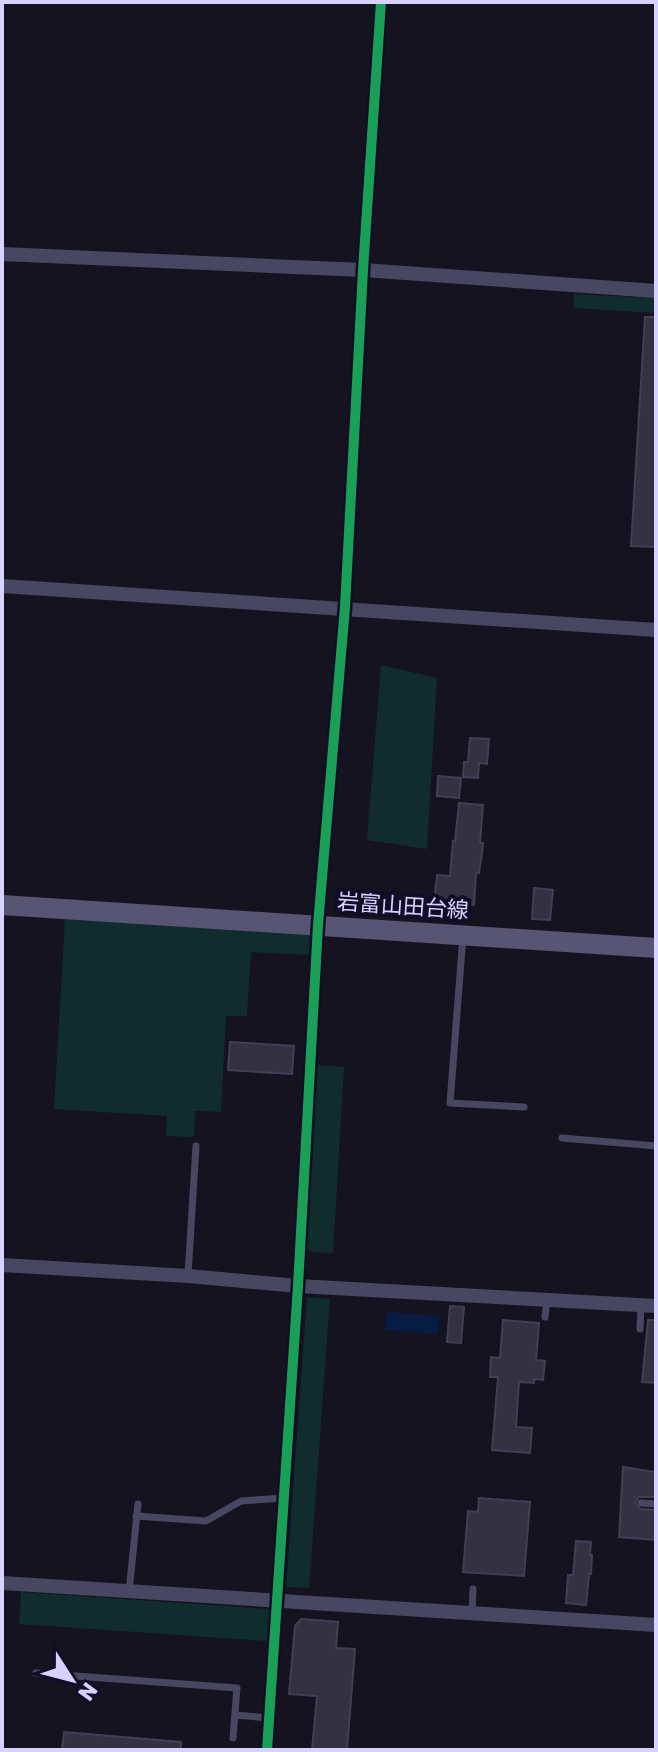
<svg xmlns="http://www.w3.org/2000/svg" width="658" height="1752" viewBox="0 0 658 1752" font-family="Rubik,'Noto Sans JP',sans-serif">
<rect width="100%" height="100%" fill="#161320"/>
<!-- green -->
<g fill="#112c2d">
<path d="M574,294L656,298V313L574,308Z"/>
<path d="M381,665L437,678L427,849L367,840Z"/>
<path d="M65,919L312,933L311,955L251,952L247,1016H226L221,1112L195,1111L194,1137L166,1136L167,1116L54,1109Z"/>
<path d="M315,1065L344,1067L333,1253L304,1251Z"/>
<path d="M307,1297L330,1299L309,1588L286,1587Z"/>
<path d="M21,1592L270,1609L268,1641L19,1624Z"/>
</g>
<!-- water -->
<path fill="#081b42" d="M386,1312L440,1316L438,1334L385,1330Z"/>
<!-- building -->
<g fill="#343142" stroke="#423e54" stroke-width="2">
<path d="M645,317H656V547L631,546Z"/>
<path d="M470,738L489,739L487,764L479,763L478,778L463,777L464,762H468Z"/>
<path d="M438,776L461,778L459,798L437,796Z"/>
<path d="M459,803L483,805L480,843H483L482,854L479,873H476L474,905L434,902L437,875L450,876L453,841H455Z"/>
<path d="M534,888L553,890L550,920L532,919Z"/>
<path d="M230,1042L294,1046L292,1074L228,1070Z"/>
<path d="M450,1306L464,1307L461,1343L447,1342Z"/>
<path d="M503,1320L539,1323L536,1360L545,1361L543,1380L534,1379V1383L519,1382L516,1427L532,1428L530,1453L492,1450L498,1377H490L491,1357L500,1358Z"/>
<path d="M648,1320H656V1383L642,1382Z"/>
<path d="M623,1467L656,1472V1497H639L635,1503L640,1509L656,1510V1540L619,1537Z"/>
<path d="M479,1498L530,1502L524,1576L463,1572L468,1511L478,1512Z"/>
<path d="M576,1541L591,1542L590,1555H592L591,1574H589L586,1605L566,1603L568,1575H573Z"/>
<path d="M301,1619L338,1622L336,1648L355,1649L347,1750H312L317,1696L289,1694L295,1626Z"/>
<path d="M64,1732L181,1742V1750H62Z"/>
</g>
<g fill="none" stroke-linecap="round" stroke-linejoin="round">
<!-- service -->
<g stroke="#484761" stroke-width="7">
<path d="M463,936L450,1103L524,1107"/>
<path d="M562,1138L656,1146"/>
<path d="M188,1275L196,1146"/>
<path d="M545,1317L547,1300"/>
<path d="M640,1329L641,1305"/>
<path d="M641,1503L656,1504"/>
<path d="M136,1516L206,1521L241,1501L284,1498"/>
<path d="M129,1592L138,1504"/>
<path d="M472,1613L473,1589"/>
<path d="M36,1673L237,1688L233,1738"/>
<path d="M235,1715L269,1718"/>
</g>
<!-- minor -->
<g stroke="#484761" stroke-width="14">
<path d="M2,254L363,270L656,291"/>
<path d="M2,586L656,630"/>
<path d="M2,1265L188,1276L298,1286L656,1306"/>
<path d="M2,1583L656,1625"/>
<path d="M267,1750L298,1286L318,925L345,607L363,270L381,2"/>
</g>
<!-- secondary -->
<path stroke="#575474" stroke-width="20" d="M2,905L656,948"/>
<!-- cycleway casing -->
<g stroke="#120d26" stroke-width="15">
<path id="cycleway" d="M267,1750L298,1286L318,925L345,607L363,270L381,2"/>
</g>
<!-- cycleway -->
<use href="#cycleway" stroke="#1a9f57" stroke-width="10"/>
</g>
<g text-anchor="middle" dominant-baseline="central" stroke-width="8" stroke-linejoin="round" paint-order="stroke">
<!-- street labels -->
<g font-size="22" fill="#d8d2ff" stroke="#120d26">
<text transform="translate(403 906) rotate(4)">岩富山田台線</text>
</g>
</g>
<!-- border -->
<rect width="658" height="1752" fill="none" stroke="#d8d2ff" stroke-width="8"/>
<!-- north arrow -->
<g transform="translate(72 1680) rotate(126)" stroke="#120d26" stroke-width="6" paint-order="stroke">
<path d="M0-6L14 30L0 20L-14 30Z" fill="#d8d2ff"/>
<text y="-12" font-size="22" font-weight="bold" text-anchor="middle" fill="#d8d2ff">N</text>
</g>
</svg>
